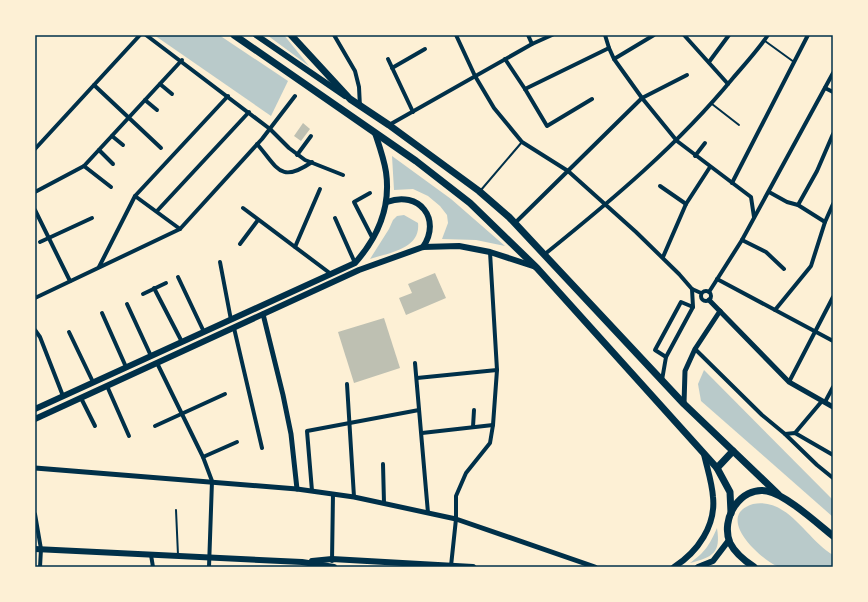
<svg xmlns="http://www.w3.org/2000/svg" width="868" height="602" viewBox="0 0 868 602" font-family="Overpass,sans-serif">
<rect width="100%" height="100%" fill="#fdf0d5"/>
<!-- green -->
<g fill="#b9caca">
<path d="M154,35H219L288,81L271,116Z"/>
<path d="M267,35H284L309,66Z"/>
<path d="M392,156L451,199L505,246L476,240L442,239L448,223L447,215L440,206L428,196L413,189L394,190Z"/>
<path d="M404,215L418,223C421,249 388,253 370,259L389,229L393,220L397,216Z"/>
<path d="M704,370L833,500V517L701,401L698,384Z"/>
<path d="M753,504C788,497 807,540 833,555V567C822,567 785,570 777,566C759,558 714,516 753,504Z"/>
<path d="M717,528C721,553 713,557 690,563C705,552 709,546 717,528Z"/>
</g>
<!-- building -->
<g fill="#bec0b2">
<path d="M303,123L310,129L301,141L294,136Z"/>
<path d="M435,273L446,298L406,315L399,298L412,293L408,284Z"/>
<path d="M384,318L400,368L354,383L338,332Z"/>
</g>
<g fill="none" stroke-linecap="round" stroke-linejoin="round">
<!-- service -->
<g stroke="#003049" stroke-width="2">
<path d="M765,41L794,62"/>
<path d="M712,104L739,125"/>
<path d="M481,190L522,142"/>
<path d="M176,510L178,555"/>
</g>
<!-- minor -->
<g stroke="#003049" stroke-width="4">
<path d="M146,35L270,129L289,148L305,160L343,175"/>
<path d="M334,35L355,71L359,87L360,107"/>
<path d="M456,35L475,76L494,108L522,142L568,171L636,232L679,274L692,289L701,293"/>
<path d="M528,35L532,44"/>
<path d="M605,35L609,48L614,59L642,98L677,141L751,197L754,217"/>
<path d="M684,35L728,84"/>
<path d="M388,59L413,112"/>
<path d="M505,59L525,89L547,126L592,99"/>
<path d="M614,59L654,35"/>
<path d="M709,62L729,35"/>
<path d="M392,68L425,49"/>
<path d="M160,84L172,94"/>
<path d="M94,85L161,148"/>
<path d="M825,88L833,92"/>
<path d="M525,89L609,48"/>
<path d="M145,100L157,110"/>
<path d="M389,125L532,44L552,35"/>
<path d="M112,136L123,145"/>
<path d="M257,144C278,168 280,184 312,162"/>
<path d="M35,149L140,35"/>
<path d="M99,150L113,164"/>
<path d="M297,155L311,136"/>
<path d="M695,156L705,143"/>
<path d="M84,166L111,187"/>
<path d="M732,183L808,35"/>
<path d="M660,186L686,204"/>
<path d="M35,192L84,166L182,60"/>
<path d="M769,192L787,202L798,205L825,222"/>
<path d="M370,193L354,202L373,239"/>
<path d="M135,196L180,229"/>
<path d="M798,205L817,171L833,134"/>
<path d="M243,208L331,274"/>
<path d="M35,210L70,281"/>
<path d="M157,211L249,112"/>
<path d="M335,218L355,263"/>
<path d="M515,223L642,98L687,75"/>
<path d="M742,240L766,252L784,269"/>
<path d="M40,242L92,218"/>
<path d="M240,244L258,220"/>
<path d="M295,247L320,189"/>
<path d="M545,254C612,200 678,145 733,78C745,64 758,50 768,35"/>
<path d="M663,257L686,204L710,167"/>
<path d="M220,262L231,320"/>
<path d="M99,267L135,196L228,96"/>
<path d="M178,277L204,332"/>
<path d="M717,279L833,341"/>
<path d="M154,288L182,342"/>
<circle cx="706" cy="296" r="5"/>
<path d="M709,292L742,240L833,73"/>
<path d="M143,294L166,283"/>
<path d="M35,298L180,229L262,139L295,96"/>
<path d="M127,304L151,356"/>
<path d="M775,310L811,266L825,222L833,204"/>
<path d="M102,313L126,367"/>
<path d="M234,328L262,448"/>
<path d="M35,330L40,337L63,396"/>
<path d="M69,332L93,382"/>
<path d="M695,349L762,415L785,434L795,433L833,455"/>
<path d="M666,357L655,350L681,302L693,307"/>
<path d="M157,363L203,457L212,481L209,567"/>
<path d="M415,363L428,513"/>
<path d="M417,378L497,370"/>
<path d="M662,380L666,357L693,307L692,289"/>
<path d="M789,382L833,297"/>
<path d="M347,384L354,497"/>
<path d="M107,386L129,436"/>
<path d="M81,398L95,426"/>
<path d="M825,402L833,387"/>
<path d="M155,426L225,394"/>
<path d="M473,427L474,410"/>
<path d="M422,433L493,425"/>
<path d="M795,433L822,401"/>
<path d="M785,434L817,465L833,478"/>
<path d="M203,457L237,442"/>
<path d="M383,464L384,503"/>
<path d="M312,491L307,431L419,410"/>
<path d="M35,514L41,549L40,567"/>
<path d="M151,555L153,567"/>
<path d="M332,561L333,494"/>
<path d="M451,566L456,519V496L466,473L490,443L493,425L497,370L490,252"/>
</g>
<!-- tertiary -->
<g stroke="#003049" stroke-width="5">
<path d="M709,300L789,382L833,407"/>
<path d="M263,314L283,395L291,434L297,489"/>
<path d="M684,404L685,371L695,349L720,311"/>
<path d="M35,468L297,489L354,497L456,519L595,567"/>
</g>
<!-- primary -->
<g stroke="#003049" stroke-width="6">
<path d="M256,35L345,96"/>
<path d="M387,202C419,190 442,219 423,247"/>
<path d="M35,409L355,263C378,237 391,207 386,172C384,159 379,145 375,133"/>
<path d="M35,419L359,270L423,247L459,246L490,252L536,267"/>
<path d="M35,549L302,562L334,567"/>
<path d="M312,561L332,559L473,567"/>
<path d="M674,567C698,552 716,525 713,497C712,482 707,468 704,454"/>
<path d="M698,567L713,561L729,540"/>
</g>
<!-- trunk -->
<g stroke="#003049" stroke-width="7">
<path d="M234,35L416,161L470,203L537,268L717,468L730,492L731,513"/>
<path d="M291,35L350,99L389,125L479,191L509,217L684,404L778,494"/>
<path d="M717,468L733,451"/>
<path d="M754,567C745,561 735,553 730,543C720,519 740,486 767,491C785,494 818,524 833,536"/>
</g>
</g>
<!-- border -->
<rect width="868" height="602" fill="none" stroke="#fdf0d5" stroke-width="72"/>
<rect x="36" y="36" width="796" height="530" fill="none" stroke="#003049" stroke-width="1.5"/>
</svg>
